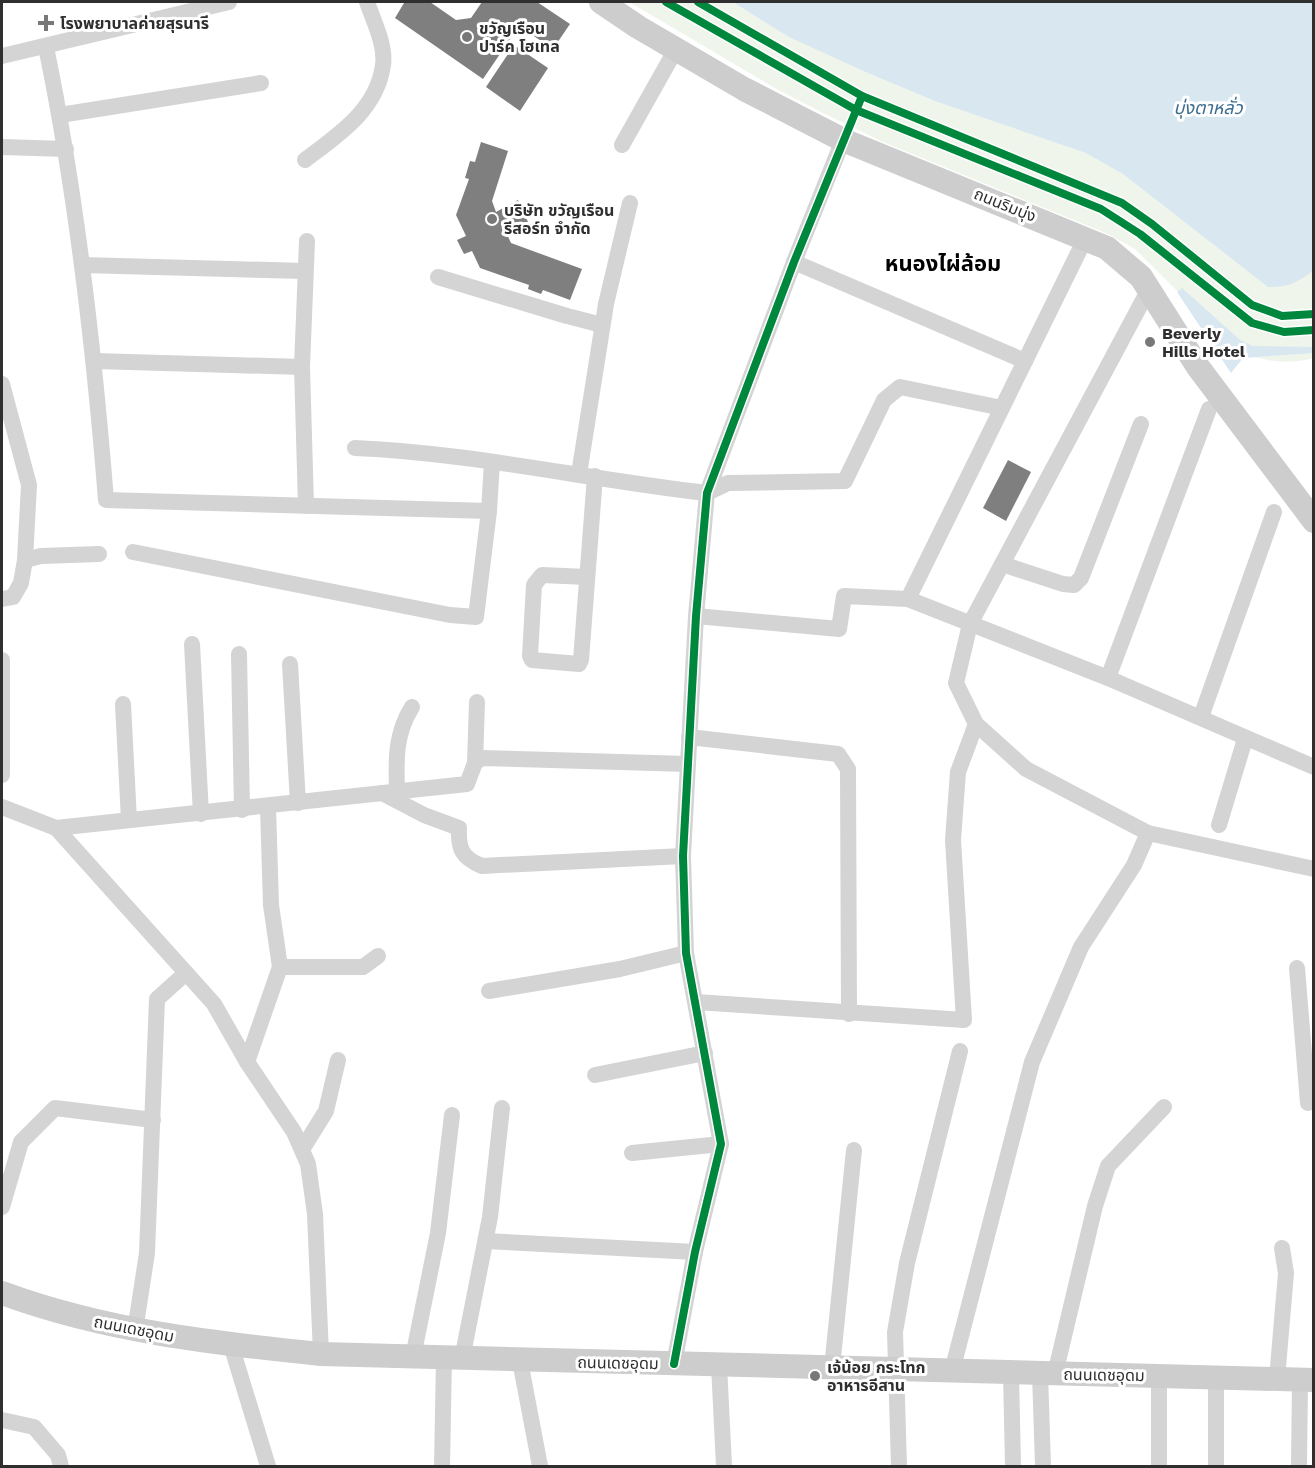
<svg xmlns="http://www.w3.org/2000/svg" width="1315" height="1468" viewBox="0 0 1315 1468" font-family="'Work Sans','Noto Sans Thai',sans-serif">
<rect width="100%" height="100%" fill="#fff"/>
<!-- green -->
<path fill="#f0f5ec" d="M629,2H1313V358C1287,366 1255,361 1232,346L1135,249L1108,234L883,142L829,116L780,91Z"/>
<!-- water -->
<g fill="#d9e7f1">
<path d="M733,2H1313V271C1299,282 1286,288 1268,287L1123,174L1086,153L935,101L868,73L789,37Z"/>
<path d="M1182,288L1239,339L1252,346L1313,347V353L1243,358L1231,373L1177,292Z"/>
</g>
<!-- building -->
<g fill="#7f7f7f">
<path d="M401,2H430L456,20L471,18L482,2H537L570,24L553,49L519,26L483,79L395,18L404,3Z"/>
<path d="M514,45L548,68L520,111L486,87Z"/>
<path d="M481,142L508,151L492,201L496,212L518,200L528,222L506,232L511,243L582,269L570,300L543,290L541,294L528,289L529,285L480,268L472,251L464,254L457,240L466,236L456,215L469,179L465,178L470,161L475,162Z"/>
<path d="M1008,460L1031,472L1006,521L983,508Z"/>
</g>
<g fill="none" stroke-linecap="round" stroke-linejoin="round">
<!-- street -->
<g stroke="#d4d4d4" stroke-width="16">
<path d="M46,47C77,197 94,348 106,500L489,511"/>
<path d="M2,56L229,2"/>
<path d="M60,115L261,83"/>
<path d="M622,145L676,49"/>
<path d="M2,147L66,149"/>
<path d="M305,160C338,135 377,110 383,65C386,45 373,20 367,2"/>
<path d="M794,262L1025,361"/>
<path d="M82,265L305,271"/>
<path d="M438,277L567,316"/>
<path d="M1149,289L970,624L956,683L976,724L1026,769L1148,833L1314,869"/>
<path d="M571,317L602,325"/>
<path d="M95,361L302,367"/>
<path d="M2,384L29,485L25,560L21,583L13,597L2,599"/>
<path d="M355,448C474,453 590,480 707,493L728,483L845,481L884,400L900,387L1002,408"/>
<path d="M579,474L606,304L630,203"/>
<path d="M306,506L302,367L307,241"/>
<path d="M133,552L450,615L476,617L489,511L492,462"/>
<path d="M25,560L41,556L99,554"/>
<path d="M1002,564L1063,584L1074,585L1081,578L1141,424"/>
<path d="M587,577L542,575L534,585L530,656L532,660L579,664L581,660L595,476"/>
<path d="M908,599L1086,237"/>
<path d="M696,616L839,629L844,596L908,599L1108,678L1314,767"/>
<path d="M192,644L201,814"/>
<path d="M239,654L242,810"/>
<path d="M2,660V775"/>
<path d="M290,664L298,803"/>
<path d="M1108,678L1209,409"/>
<path d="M123,704L129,820"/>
<path d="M1201,717L1274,512"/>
<path d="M689,737L838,754L848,769L849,1014"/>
<path d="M475,763L477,702"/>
<path d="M397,791C396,760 395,734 412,707"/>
<path d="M382,793L424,815L459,828C458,849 462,858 482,866L683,856"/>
<path d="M2,807L56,828L214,1004L247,1062L294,1132L308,1164L315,1214L321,1354"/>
<path d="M1219,825L1245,739"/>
<path d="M56,828L467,784L475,763L481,758L688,764"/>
<path d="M280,967H363L378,956"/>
<path d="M1297,968L1308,1103"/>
<path d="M489,991L620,969L686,953"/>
<path d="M696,1002L964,1020L953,840L958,772L976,724"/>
<path d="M247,1062L280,967L271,905L268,807"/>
<path d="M595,1075L705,1053"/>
<path d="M303,1148L326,1111L338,1060"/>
<path d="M632,1153L721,1144"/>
<path d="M2,1207L21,1142L55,1108L153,1120"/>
<path d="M486,1241L695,1252"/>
<path d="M135,1331L147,1253L157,999L186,973"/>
<path d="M231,1345L268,1466"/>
<path d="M413,1357L438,1233L452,1115"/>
<path d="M462,1359L490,1217L502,1108"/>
<path d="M520,1361L540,1466"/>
<path d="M674,1364L695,1252L721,1144L686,953L683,856L696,616L707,493L794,262L843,140"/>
<path d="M719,1365L724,1466"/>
<path d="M832,1368L854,1150"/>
<path d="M952,1371L1032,1062L1081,947L1134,865L1148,833"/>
<path d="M1011,1373L1013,1466"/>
<path d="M1040,1373L1043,1466"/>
<path d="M1055,1374L1095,1206L1108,1166L1164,1107"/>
<path d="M1216,1378V1466"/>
<path d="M1277,1379L1286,1273L1282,1248"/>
<path d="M2,1420L34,1427L58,1455L61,1466"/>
<path d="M442,1466L444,1358"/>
<path d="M899,1466L895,1332L907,1263L960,1051"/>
<path d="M1159,1466V1376"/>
<path d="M1299,1466L1300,1380"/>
</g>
<!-- secondary -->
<g stroke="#cdcdcd" stroke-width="24">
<path d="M601,2L638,27L744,89L843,140L1107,248L1141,277L1198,367L1314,521"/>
<path d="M2,1293C105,1331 212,1343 321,1354L1314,1380"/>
</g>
<!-- cycleway casing -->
<g stroke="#fff" stroke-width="11">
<g id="cycleway">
<path d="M666,2L856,110L1101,209L1140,234L1252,323L1284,332L1314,330"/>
<path d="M698,2L862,96L1122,203L1152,224L1252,305L1282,316L1314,314"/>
<path d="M674,1364L695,1252L721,1144L686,953L683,856L696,616L707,493L794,262L862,96"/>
</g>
</g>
<!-- cycleway -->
<use href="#cycleway" stroke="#00873e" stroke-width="8"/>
</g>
<!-- markers -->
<g fill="#787878" stroke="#fff" stroke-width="2">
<path d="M43 14h6v6h6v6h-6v6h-6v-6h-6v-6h6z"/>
<circle cx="467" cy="37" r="6"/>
<circle cx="492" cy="219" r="6"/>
<circle cx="1150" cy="342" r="6"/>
<circle cx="815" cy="1376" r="6"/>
</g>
<g text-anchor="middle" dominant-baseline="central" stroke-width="6" stroke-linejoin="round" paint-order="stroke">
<!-- poi labels -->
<g font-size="16" font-weight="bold" fill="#2f2f2f" stroke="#fff" text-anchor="start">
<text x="60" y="23">โรงพยาบาลค่ายสุรนารี</text>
<text x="479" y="28">ขวัญเรือน<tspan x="479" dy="18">ปาร์ค โฮเทล</tspan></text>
<text x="504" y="210">บริษัท ขวัญเรือน<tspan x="504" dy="18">รีสอร์ท จำกัด</tspan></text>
<text x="1162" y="333">Beverly<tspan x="1162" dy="18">Hills Hotel</tspan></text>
<text x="827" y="1367">เจ้น้อย กระโทก<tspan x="827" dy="18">อาหารอีสาน</tspan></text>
</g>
<!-- street labels -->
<g font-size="16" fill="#2f2f2f" stroke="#fff">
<text transform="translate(1005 205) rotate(22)">ถนนริมบุ่ง</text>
<text transform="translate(134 1329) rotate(11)">ถนนเดชอุดม</text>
<text transform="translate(618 1363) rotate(1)">ถนนเดชอุดม</text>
<text transform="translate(1104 1375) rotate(1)">ถนนเดชอุดม</text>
</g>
<!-- water labels -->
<g font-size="18" font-style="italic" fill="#3e6d90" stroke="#fff">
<text x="1208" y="107">บุ่งตาหลั่ว</text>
</g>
<!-- district labels -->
<g font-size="22" font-weight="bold" fill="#000" stroke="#fff">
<text x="943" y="263">หนองไผ่ล้อม</text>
</g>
</g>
<!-- border -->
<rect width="1315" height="1468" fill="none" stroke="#2f2f2f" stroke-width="6"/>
</svg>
